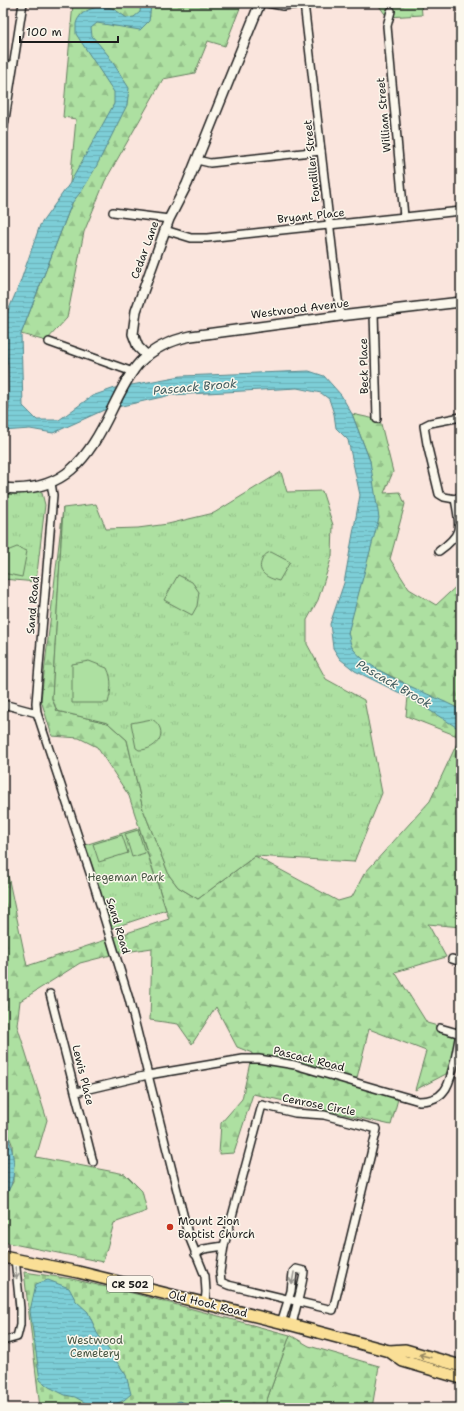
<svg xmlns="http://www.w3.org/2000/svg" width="464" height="1411" viewBox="0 0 464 1411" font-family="'Shantell Sans',sans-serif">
<defs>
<pattern id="forest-firs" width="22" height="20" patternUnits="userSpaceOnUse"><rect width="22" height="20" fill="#ade0a1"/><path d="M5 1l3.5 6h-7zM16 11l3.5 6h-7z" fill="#94c08a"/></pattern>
<pattern id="cemetery-stones" width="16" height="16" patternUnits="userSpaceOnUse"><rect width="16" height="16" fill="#ade0a1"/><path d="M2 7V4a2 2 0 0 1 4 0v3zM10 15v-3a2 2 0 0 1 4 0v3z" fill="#94c08a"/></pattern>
<pattern id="park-tufts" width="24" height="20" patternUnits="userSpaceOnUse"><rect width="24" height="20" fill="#ade0a1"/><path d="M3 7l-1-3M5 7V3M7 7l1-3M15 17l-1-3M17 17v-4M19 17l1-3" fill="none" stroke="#94c08a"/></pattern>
<pattern id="water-rules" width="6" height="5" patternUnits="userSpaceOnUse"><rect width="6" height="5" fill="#7dced7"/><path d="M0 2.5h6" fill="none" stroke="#6bb0b8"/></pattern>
</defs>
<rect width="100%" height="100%" fill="#fae5dd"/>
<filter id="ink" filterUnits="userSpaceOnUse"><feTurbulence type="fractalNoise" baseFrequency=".025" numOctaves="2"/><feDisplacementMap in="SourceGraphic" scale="8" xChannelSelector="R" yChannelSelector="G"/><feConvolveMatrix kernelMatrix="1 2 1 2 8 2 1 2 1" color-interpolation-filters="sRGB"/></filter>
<g filter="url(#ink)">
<!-- forest -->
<g fill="url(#forest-firs)" stroke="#647e5e">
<path d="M73,3H242L225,46L208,41L195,73L163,79L105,181L84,232L67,318L46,341L21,334L72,203L70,183L76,119L63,117Z"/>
<path d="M377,3H421L422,15L387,17Z"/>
<path d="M352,414L380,420L393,472L384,493L400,492L405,504L390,559L409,589L436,605L461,582V927L428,924L446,957L395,972L427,1023L459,1032L446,1074L415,1090L426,1051L369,1029L355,1086L398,1099L391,1125L253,1094L234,1153L219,1154L221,1123L242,1099L252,1053L237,1047L216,1007L192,1044L178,1024L150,1020L152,948L119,953L80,963L20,1001L17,1025L47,1120L36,1157L125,1174L142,1191L147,1211L114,1223L103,1262L3,1242V1198L13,1182L12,1144L3,1121V852L27,966L169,919L129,796L97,747L79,738L52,736L41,700L63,508L52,699L57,711L108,723L127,740L143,809L169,875L178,887L198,899L255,856L338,901L352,897L364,874L430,801L460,737L406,716L408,697L403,682C384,672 346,659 348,632C349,627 351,622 352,617L370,461Z"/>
<path d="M290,1335L309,1346L379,1366L372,1408H264Z"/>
</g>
<!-- cemetery -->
<path fill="url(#cemetery-stones)" stroke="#647e5e" d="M24,1272L72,1279L136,1294L290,1335L264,1408H40Z"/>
<!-- park -->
<g fill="url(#park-tufts)" stroke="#647e5e">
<path d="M281,472L287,492L322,491L333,525L332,556L318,600L307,620V644L326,679L364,700L382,793L354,862L255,856L198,899L178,887L169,875L143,809L127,740L108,723L57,711L52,698L63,508L96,504L106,529L138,528L168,524L214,513Z"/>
<path d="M36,491L42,493L45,505L36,582L3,579V492L27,493Z"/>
<path d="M139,828L166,910L112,928L85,845Z"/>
</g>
<!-- garden -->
<g fill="#ade0a1" stroke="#647e5e">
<path d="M17,547L27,551L22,577L3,573V555L7,551Z"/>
<path d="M271,552L290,562L279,581C268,578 256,573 262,560C264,555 267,553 271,552Z"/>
<path d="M178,575L192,582L199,592L197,606L192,615L164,600Z"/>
<path d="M89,661L107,668C113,680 111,691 108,703H72V664Z"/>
<path d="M152,719C170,731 158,750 139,750L136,748L131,723Z"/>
<path d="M138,830L145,853L132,857L125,834Z"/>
<path d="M122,835L128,853L99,862L93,844Z"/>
</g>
<!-- water -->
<g fill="url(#water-rules)" stroke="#56878c">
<path d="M141,3H151V6L149,21L140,30L97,23L91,28L92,36L108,55L129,88L127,105L96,167L83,189L72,203L21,334L23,406L37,420H59L92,396L115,388L181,376L309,371L324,376L341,395L352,414L370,461L379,518L348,633C350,638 350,646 354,650C374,675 432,694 461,710V730L408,697L355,671L340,659L333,648L330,624L344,583L360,495L348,440L336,428L334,414L329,399L321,393L297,388L171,395L104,410L53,433L30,429L3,431V413L9,410L8,365L3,340L5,318L20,283L40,225L70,183L114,104V92L76,34C76,31 76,27 76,24C79,9 102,3 114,9C118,12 123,15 127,18L134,17L140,12Z"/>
<path d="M3,1121C12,1144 22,1178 3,1198V1181L5,1177Z"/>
<path d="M48,1280L69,1288L76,1301L88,1312L97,1333L126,1375L131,1394L124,1400L111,1407L95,1408L75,1397L65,1395L49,1387L40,1380L30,1311L36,1284Z"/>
<path d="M179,1401L201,1408H164Z"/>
</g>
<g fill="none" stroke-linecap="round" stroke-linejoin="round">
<!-- minor casing -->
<g stroke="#1c1c1c" stroke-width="10">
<g id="minor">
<path d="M267,3L283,6L308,3"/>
<path d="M304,3L340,316"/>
<path d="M391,11L387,26L404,217"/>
<path d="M3,65L13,66"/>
<path d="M3,132L23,3"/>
<path d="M197,160L210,163L321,151"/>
<path d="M113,212L169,219"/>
<path d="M165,230L191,238H207L461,211"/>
<path d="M374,312L377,419"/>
<path d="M49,342L133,372"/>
<path d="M461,417L430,423L424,426L427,444L439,494L444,497L455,499L461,496"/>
<path d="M51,483L53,495L36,703L37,713L95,888L129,999L188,1234L205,1276L206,1292L205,1303"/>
<path d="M439,551C464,533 460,527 455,499"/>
<path d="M3,704L37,713"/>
<path d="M452,959L461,962"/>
<path d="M50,994L93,1162"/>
<path d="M440,1028L461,1034"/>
<path d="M76,1092L148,1075L243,1059H259L295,1065L419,1101C428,1101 438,1099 444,1091C453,1081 458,1042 461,1028"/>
<path d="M262,1105L295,1113L324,1115L377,1129L333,1310L228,1285L221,1282L220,1272L224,1246Z"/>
<path d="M195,1254L204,1249L224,1246"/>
<path d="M281,1323L291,1291L293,1272L296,1269L304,1271C305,1275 294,1315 292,1325"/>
<path d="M3,1341L17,1337L20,1325V1308L15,1258"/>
</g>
</g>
<!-- tertiary casing -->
<g stroke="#1c1c1c" stroke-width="12">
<g id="tertiary">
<path d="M147,356L138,347L133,334L136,311L169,219L187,184L260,3"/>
<path d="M3,488C64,494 88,459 112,409C120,393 128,375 140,362C154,348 172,340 191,336L340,316L461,302"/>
</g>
</g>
<!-- primary casing -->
<g stroke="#1c1c1c" stroke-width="14">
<g id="primary">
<path d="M3,1257L78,1272L292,1325L389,1351L405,1350L461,1366"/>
<path d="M389,1351L403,1361L461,1378"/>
</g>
</g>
<!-- minor -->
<use href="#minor" stroke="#fbf7ec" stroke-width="7"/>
<!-- tertiary -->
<use href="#tertiary" stroke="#fbf7ec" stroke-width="9"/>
<!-- primary -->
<use href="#primary" stroke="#fadf96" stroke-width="11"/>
</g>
<!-- one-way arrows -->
<defs><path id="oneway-shaft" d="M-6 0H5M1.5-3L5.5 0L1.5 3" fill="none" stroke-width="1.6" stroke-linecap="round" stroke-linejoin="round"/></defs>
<g stroke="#97948e">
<use href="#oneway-shaft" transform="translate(16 1273) rotate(83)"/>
<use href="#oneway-shaft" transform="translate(293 1278) rotate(100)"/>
</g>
<use stroke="#96875f" href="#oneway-shaft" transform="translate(425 1356) rotate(-165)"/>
</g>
<!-- markers -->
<circle fill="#c8321e" stroke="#fbf7ec" stroke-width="1.5" cx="170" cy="1227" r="4"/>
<g text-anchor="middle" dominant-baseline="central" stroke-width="3" stroke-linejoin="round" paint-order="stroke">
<!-- shield labels -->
<rect fill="#fbf7ec" stroke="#5f5e5a" stroke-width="1" x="107" y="1276" width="46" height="16" rx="3"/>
<g font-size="10" font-weight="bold" fill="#1c1c1c">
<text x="130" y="1284">CR 502</text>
</g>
<!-- street labels -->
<g font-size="11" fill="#1c1c1c" stroke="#fbf7ec">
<text transform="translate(384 115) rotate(-95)">William Street</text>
<text transform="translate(312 161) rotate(-96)">Fondiller Street</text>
<text transform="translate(311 216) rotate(-6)">Bryant Place</text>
<text transform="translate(145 250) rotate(-70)">Cedar Lane</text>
<text transform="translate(300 309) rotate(-7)">Westwood Avenue</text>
<text transform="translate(364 366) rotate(-91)">Beck Place</text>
<text transform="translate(33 605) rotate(-85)">Sand Road</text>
<text transform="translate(118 926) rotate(73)">Sand Road</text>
<text transform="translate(309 1059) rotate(14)">Pascack Road</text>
<text transform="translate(83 1075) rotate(76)">Lewis Place</text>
<text transform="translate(319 1105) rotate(11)">Cenrose Circle</text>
<text transform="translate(208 1304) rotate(14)">Old Hook Road</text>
</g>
<!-- park labels -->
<g font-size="11" fill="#485744" stroke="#fbf7ec">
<text x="126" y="877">Hegeman Park</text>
<text x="95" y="1340">Westwood<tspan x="95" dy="13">Cemetery</tspan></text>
</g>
<!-- poi labels -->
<g font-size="11" fill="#1c1c1c" stroke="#fbf7ec" text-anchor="start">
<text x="178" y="1221">Mount Zion<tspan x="178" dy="13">Baptist Church</tspan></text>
</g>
<!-- water labels -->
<g font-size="12" font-style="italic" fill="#3e5a5d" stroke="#fbf7ec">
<text transform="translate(195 387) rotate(-5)">Pascack Brook</text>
<text transform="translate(394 684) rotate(30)">Pascack Brook</text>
</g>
</g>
<!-- margin -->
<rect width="464" height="1411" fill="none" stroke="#fbf7ec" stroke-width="16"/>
<rect x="8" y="8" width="448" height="1395" fill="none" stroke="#1c1c1c" stroke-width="1.5" filter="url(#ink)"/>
<!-- scale -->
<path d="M20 36v6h98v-6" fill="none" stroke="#1c1c1c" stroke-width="2"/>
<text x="26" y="36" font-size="12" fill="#1c1c1c" stroke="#fbf7ec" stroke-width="3" paint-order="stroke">100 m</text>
</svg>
